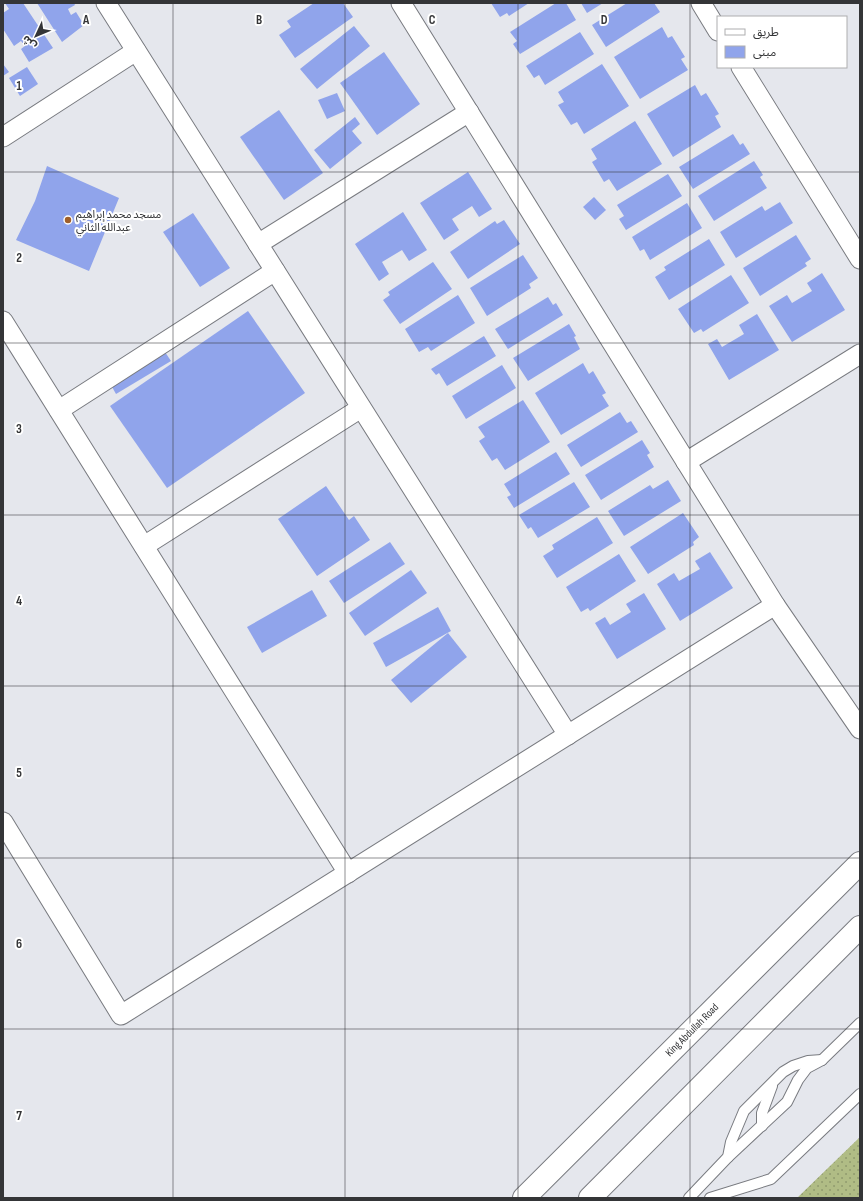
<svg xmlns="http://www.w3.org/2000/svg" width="863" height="1201" viewBox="0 0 863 1201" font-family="'Sofia Sans Condensed','Noto Sans Arabic',sans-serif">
<defs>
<pattern id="grass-dots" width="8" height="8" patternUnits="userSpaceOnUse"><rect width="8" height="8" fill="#b0bc85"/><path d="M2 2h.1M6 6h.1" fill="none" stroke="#909a6e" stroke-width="1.8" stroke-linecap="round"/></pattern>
</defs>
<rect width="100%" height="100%" fill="#e5e7ed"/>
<!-- grass -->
<path fill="url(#grass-dots)" d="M860,1137V1198H797Z"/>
<!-- building -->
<g fill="#90a4eb">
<path d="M5,3H23L53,48L29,62L21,49L25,46L21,41L14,46L3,29V13L9,9Z"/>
<path d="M37,3H74L75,5L68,9L71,15L76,12L84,25L62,42Z"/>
<path d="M314,3H343L353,17L295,58L279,35L291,27L287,21Z"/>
<path d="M491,3H529L509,16L507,13L500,17Z"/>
<path d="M556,3H566L576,20L520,54L513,44L517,41L510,32Z"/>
<path d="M581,3H603L587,13Z"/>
<path d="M627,3H654L660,12L606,47L592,25Z"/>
<path d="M354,26L370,46L317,89L300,69Z"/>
<path d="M662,27L668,38L672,36L685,57L681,59L688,70L640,99L614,57Z"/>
<path d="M580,32L594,54L545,85L539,75L534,78L526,66Z"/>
<path d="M384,52L420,104L377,135L340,83Z"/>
<path d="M3,64L9,72L3,76Z"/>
<path d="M602,64L629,106L584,134L577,122L571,125L558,105L564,102L558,92Z"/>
<path d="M27,67L38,84L20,96L9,78Z"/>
<path d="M695,85L701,96L706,93L719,114L715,116L721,127L673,157L647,114Z"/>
<path d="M337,93L345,111L327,119L318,100Z"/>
<path d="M279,110L323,173L284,200L240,137Z"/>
<path d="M355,117L360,124L352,131L362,143L330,169L314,150Z"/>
<path d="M635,121L662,164L617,191L609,179L604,182L592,162L597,159L591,149Z"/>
<path d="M733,134L740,145L743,143L750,154L693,189L679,167Z"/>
<path d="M754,161L763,175L760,177L767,188L714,221L698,196Z"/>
<path d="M47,166L119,198L89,271L16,240L35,201Z"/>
<path d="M468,172L492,209L479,217L472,206L455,217L452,219L459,230L444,240L420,203Z"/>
<path d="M668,174L682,196L626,230L619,219L624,216L617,205Z"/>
<path d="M594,197L606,210L595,220L583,207Z"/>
<path d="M780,202L793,223L736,258L720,232L762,206L765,211Z"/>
<path d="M687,203L702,228L650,260L644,249L640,251L632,237Z"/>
<path d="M403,212L427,250L409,261L402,250L382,262L389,274L379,281L355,244Z"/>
<path d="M193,213L230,268L200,287L163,232Z"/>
<path d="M504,220L520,244L468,279L450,252L495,221L497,224Z"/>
<path d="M796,235L811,259L805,263L807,266L760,296L743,268Z"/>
<path d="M709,239L725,265L669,300L655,277L666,270L664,267Z"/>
<path d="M523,255L538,278L529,284L531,288L487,316L470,288Z"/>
<path d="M433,262L452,289L400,324L383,300L390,295L388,292Z"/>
<path d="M822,273L845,310L792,342L769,306L787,295L792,303L812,291L807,283Z"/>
<path d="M731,275L749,303L703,332L701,329L694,333L678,309Z"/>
<path d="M458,295L475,323L431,351L428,347L419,352L405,329Z"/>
<path d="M548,297L553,305L556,303L563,315L508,349L495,329Z"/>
<path d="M248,311L305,393L167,488L110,406Z"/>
<path d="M757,314L779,350L729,380L708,344L717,339L722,347L744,334L739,325Z"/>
<path d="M569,324L576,336L574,337L580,349L528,381L513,358Z"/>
<path d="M484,336L496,356L447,386L439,373L436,375L431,369Z"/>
<path d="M159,343L171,361L116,394L111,385Z"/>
<path d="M583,363L589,374L593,371L606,393L602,395L609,406L561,435L535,393Z"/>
<path d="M502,365L516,388L466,419L452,396Z"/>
<path d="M523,400L550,442L505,470L497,458L492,461L479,441L485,437L478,427Z"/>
<path d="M620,412L627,423L631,421L638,432L581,467L567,445Z"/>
<path d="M642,440L650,453L647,455L654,467L601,500L585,475Z"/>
<path d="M556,452L570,474L514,508L507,497L511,495L504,484Z"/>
<path d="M668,480L681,501L624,536L608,511L650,485L653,489Z"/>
<path d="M574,482L590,507L538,538L531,527L528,529L519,515Z"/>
<path d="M326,486L349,520L354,516L370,540L317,576L278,519Z"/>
<path d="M683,513L699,537L693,542L694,545L648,574L630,547Z"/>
<path d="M597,517L613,543L557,578L543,556L554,549L552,545Z"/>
<path d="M390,542L405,564L344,603L329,581Z"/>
<path d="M710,552L733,588L680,621L657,584L674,573L679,581L700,569L695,561Z"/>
<path d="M619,554L636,581L590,611L588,608L581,612L566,587Z"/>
<path d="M411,570L427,593L365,636L349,613Z"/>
<path d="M312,590L327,616L262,653L247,627Z"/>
<path d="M644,593L666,629L617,659L595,623L605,617L610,625L631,612L626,604Z"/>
<path d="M438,607L451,631L386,667L373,643Z"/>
<path d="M448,633L467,657L411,703L391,680Z"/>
</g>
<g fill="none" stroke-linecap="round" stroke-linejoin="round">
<!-- lane casing -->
<g stroke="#797b80" stroke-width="12">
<g id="lane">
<path d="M762,1126V1113L772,1086"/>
<path d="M728,1157L787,1102L798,1080L807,1068L822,1060L860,1023"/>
<path d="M689,1198L728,1157L731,1142L744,1111L783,1072L793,1066L808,1061L822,1060"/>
<path d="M710,1198L771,1179L860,1094"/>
</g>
</g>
<!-- street casing -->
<g stroke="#797b80" stroke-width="21">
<g id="street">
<path d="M106,3L568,735"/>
<path d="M401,3L775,605L860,729"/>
<path d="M701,3L718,31"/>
<path d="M741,67L860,259"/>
<path d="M3,137L136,51"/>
<path d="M258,244L469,112"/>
<path d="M3,321L348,873"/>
<path d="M59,410L275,271"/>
<path d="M686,462L860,354"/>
<path d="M144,546L361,408"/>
<path d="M3,822L121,1015L775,605"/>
</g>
</g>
<!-- secondary casing -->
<g stroke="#797b80" stroke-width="24">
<g id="secondary">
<path d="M524,1198L860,863"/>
<path d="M590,1198L860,927"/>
</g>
</g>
<!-- lane -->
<use href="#lane" stroke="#fff" stroke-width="10"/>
<!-- street -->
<use href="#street" stroke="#fff" stroke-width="19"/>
<!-- secondary -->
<use href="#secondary" stroke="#fff" stroke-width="22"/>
</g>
<!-- grid -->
<path fill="none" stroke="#343537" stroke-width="1" stroke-opacity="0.55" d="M173,3V1198M345,3V1198M518,3V1198M690,3V1198M3,172H860M3,343H860M3,515H860M3,686H860M3,858H860M3,1029H860"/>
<!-- markers -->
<circle fill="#a05f29" stroke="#fff" stroke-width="1.5" cx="68" cy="220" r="4"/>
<g text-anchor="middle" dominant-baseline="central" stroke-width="4" stroke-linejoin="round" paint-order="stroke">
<!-- poi labels -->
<g font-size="11" fill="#343537" stroke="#fff" text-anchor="start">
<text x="76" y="214">مسجد محمد إبراهيم<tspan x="76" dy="13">عبدالله الثاني</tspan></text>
</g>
<!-- street labels -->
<g font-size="11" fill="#343537" stroke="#fff">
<text transform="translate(692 1030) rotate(-45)">King Abdullah Road</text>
</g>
</g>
<g font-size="13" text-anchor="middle" font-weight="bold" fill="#343537" stroke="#fff" stroke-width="4" stroke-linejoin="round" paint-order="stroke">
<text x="86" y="24">A</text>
<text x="259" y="24">B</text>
<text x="432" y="24">C</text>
<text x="604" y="24">D</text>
<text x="19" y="90">1</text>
<text x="19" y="262">2</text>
<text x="19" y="433">3</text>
<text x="19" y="605">4</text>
<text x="19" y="777">5</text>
<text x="19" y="948">6</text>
<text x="19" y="1120">7</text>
</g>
<!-- border -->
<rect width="863" height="1201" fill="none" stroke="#343537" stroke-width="8"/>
<!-- legend -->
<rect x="717" y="16" width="130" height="52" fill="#ffffff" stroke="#aeaeaf"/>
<rect x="725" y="29" width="20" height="6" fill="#ffffff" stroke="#aeaeaf"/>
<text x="753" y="36" font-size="12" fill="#343537">طريق</text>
<rect x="725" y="46" width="20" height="12" fill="#90a4eb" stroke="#aeaeaf"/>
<text x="753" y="56" font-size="12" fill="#343537">مبنى</text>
<!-- north arrow -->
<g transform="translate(36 36) rotate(226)" stroke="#ffffff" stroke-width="3" paint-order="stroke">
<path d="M0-3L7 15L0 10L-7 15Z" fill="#343537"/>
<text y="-6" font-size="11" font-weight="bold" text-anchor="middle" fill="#343537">ش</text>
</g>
</svg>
